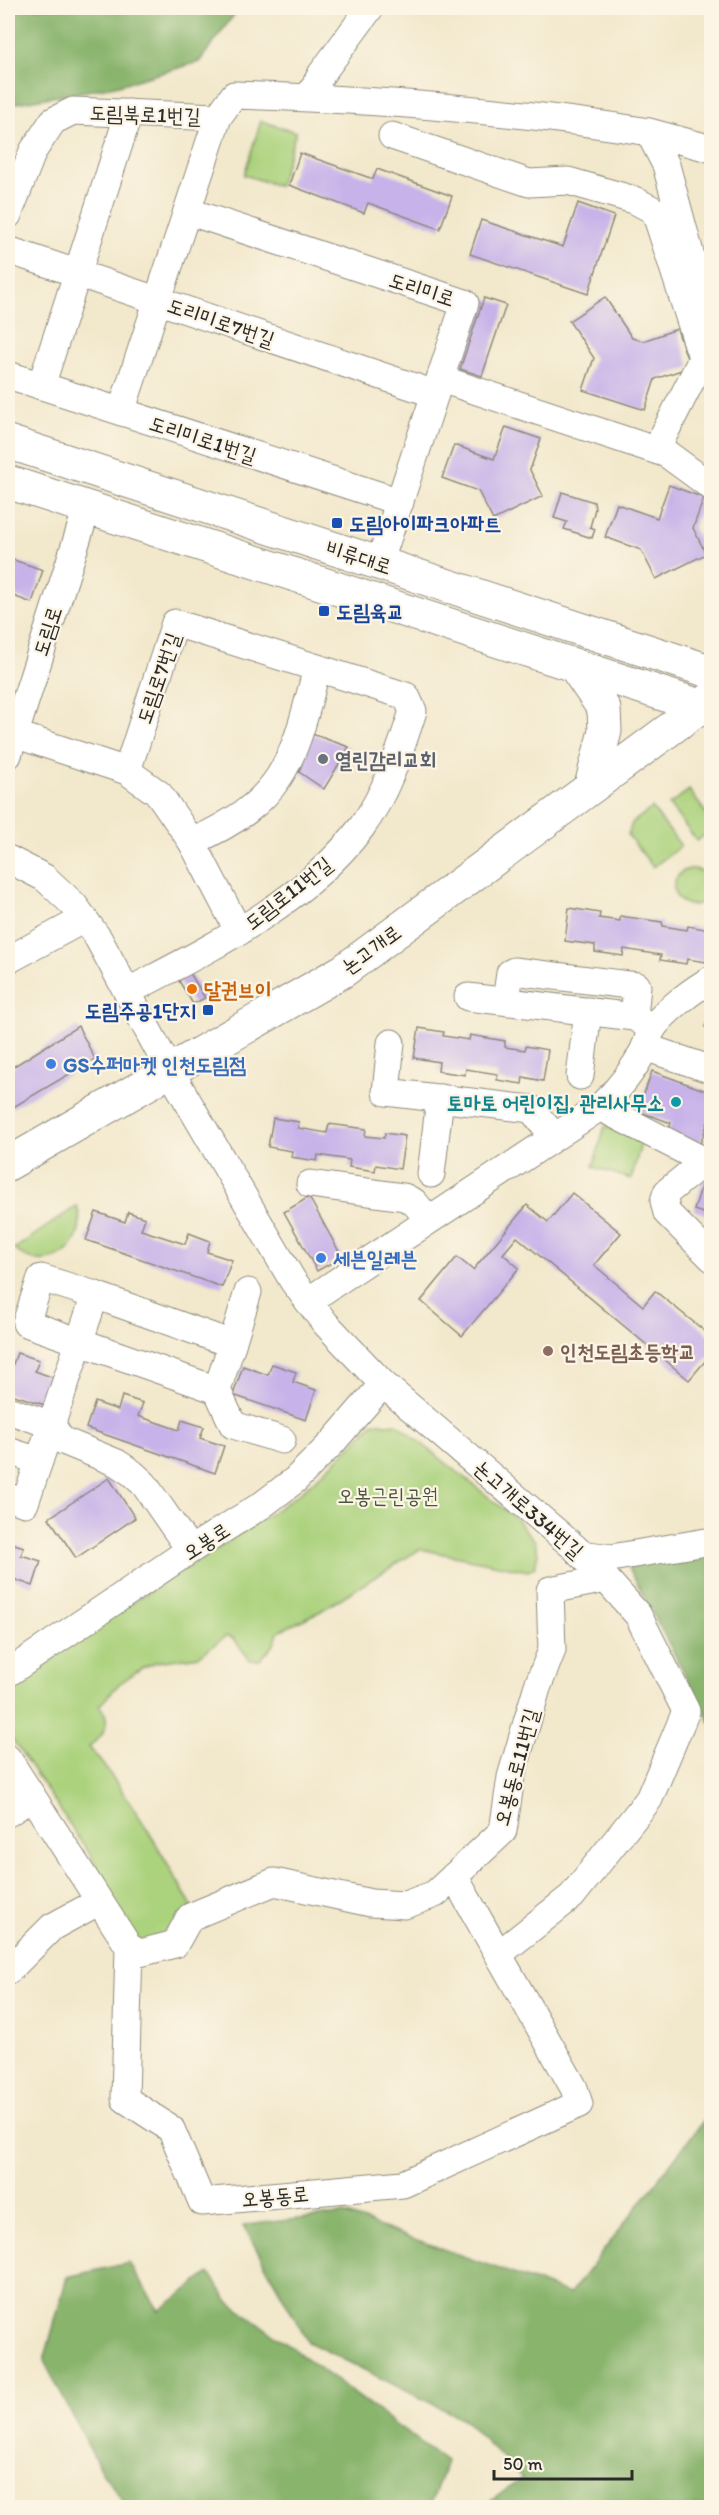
<svg xmlns="http://www.w3.org/2000/svg" width="719" height="2515" viewBox="0 0 719 2515" font-family="Itim,'Poor Story',sans-serif">
<rect width="100%" height="100%" fill="#fcf5e5"/>
<filter id="ink" filterUnits="userSpaceOnUse"><feTurbulence type="fractalNoise" baseFrequency=".0167" numOctaves="2"/><feDisplacementMap in="SourceGraphic" scale="12" xChannelSelector="R" yChannelSelector="G"/><feConvolveMatrix kernelMatrix="1 2 1 2 8 2 1 2 1" color-interpolation-filters="sRGB"/></filter>
<filter id="wash" filterUnits="userSpaceOnUse"><feTurbulence type="fractalNoise" baseFrequency=".008" numOctaves="4" result="noise"/><feDisplacementMap in="SourceGraphic" scale="24" xChannelSelector="R" yChannelSelector="G"/><feGaussianBlur stdDeviation="1.35" result="paint"/><feColorMatrix in="noise" values="0 0 0 0 0 0 0 0 0 0 0 0 0 0 0 0 0 1.4 0 .05"/><feComposite in="paint" operator="in"/></filter>
<g filter="url(#wash)">
<rect width="100%" height="100%" fill="#f2e8cc"/>
<!-- green -->
<g fill="#abd27d" stroke="#6b7e54" stroke-width="1.5">
<path d="M261,121L296,132L279,186L244,175Z"/>
<path d="M689,790L711,820V830L697,841L669,805Z"/>
<path d="M652,808L681,846L653,867L628,835L632,823Z"/>
<circle cx="692" cy="887" r="18"/>
<path d="M605,1126L643,1137L631,1179L593,1167Z"/>
<path d="M77,1206C91,1247 48,1278 14,1249Z"/>
<path d="M374,1422L386,1424L396,1423L516,1519L535,1541L538,1553L535,1567L528,1571L420,1549L319,1612L279,1631L274,1644L260,1660H250L233,1638L226,1636L199,1656L156,1662L142,1668L119,1684L99,1706C114,1719 103,1738 89,1747C130,1797 161,1851 192,1907L172,1934L139,1945L109,1898L92,1857L8,1733V1692C97,1617 204,1563 298,1494C326,1472 350,1447 374,1422Z"/>
</g>
<!-- forest -->
<g fill="#88b46c" stroke="#5a704c" stroke-width="1.5">
<path d="M8,8H239L199,62L115,86L11,104L8,108Z"/>
<path d="M711,1538V1724L618,1547Z"/>
<path d="M711,2111V2507H483L522,2478L465,2420L308,2342L243,2225L344,2214L570,2294Z"/>
<path d="M129,2263L159,2311L209,2273L228,2301L446,2461L432,2501L437,2507H128L102,2472L44,2361L67,2277Z"/>
</g>
<g id="blocks">
<!-- building -->
<g fill="#c7b2e9">
<path d="M300,153L373,179L377,169L452,196L440,229L368,203L364,213L289,185Z"/>
<path d="M578,203L614,216L588,294L470,254L481,220L563,247Z"/>
<path d="M605,297L632,338L643,341L677,329L690,367L655,379L645,410L583,390L594,358L569,321Z"/>
<path d="M484,298L506,305L482,376L460,369Z"/>
<path d="M506,427L541,439L530,470L543,496L493,520L478,491L442,478L454,445L494,459Z"/>
<path d="M669,485L704,498L693,528L706,554L656,579L641,550L605,537L617,504L657,518Z"/>
<path d="M562,492L594,502L595,509L590,527L595,529L592,538L564,529L567,522L554,518Z"/>
<path d="M8,558L43,570L32,603L8,594Z"/>
<path d="M312,734L349,747L324,789L299,772Z"/>
<path d="M569,908L600,913L599,918L620,921V916L662,922L663,926L687,930L688,926L711,930L706,962L687,959L686,964L660,960L661,955L624,949L623,956L595,952V945L565,941Z"/>
<path d="M190,973L205,998L193,1004L179,981Z"/>
<path d="M711,1010H712V1029L705,1027Z"/>
<path d="M78,1026L95,1059L10,1109L8,1105V1070Z"/>
<path d="M419,1028L444,1032L443,1036L469,1040L470,1035L505,1041V1047L525,1050L526,1046L548,1050L543,1081L523,1077L522,1084L497,1080L498,1074L466,1069L465,1075L438,1071L439,1062L414,1058Z"/>
<path d="M652,1071L712,1093V1111L699,1147L667,1136L671,1123L638,1111Z"/>
<path d="M273,1118L299,1122L298,1128L327,1133L329,1124L366,1129L365,1136L384,1138L385,1133L405,1136L400,1169L376,1165L375,1171L349,1167L350,1160L318,1155L317,1161L291,1157L292,1151L268,1147Z"/>
<path d="M704,1178L712,1181V1216L694,1210Z"/>
<path d="M572,1193L621,1233L594,1265L643,1306L655,1291L712,1337V1353L689,1380L517,1237L503,1254L519,1268L462,1336L421,1301L457,1257L473,1270L527,1205L548,1222Z"/>
<path d="M309,1197L342,1257L317,1271L284,1212Z"/>
<path d="M96,1212L125,1222L128,1212L145,1218L141,1230L185,1244L189,1233L210,1241L207,1252L232,1260L222,1287L86,1240Z"/>
<path d="M17,1353L39,1360L35,1371L57,1379L48,1406L8,1393V1362L13,1364Z"/>
<path d="M272,1364L296,1372L293,1382L316,1390L306,1420L233,1395L243,1366L268,1375Z"/>
<path d="M122,1396L143,1403L138,1416L179,1430L182,1420L204,1427L200,1438L224,1446L215,1473L86,1428L95,1402L118,1410Z"/>
<path d="M109,1478L135,1518L76,1558L49,1518Z"/>
<path d="M8,1542L24,1547L21,1555L41,1561L33,1586L8,1577Z"/>
</g>
</g>
</g>
<g filter="url(#ink)">
<use href="#blocks" fill-opacity="0" stroke="#8e8a7c" stroke-width="1.5"/>
<g fill="none" stroke-linecap="round" stroke-linejoin="round">
<!-- minor casing -->
<g stroke="#8e8a7c" stroke-width="29">
<g id="minor">
<path d="M309,97L322,73L370,8"/>
<path d="M392,136L529,183L568,181L634,200L655,211L701,354V361L656,450"/>
<path d="M187,211L465,303L379,564"/>
<path d="M8,215L33,151L53,121L73,111L218,117"/>
<path d="M8,250L435,394"/>
<path d="M709,323L666,165L649,132L712,149"/>
<path d="M8,375L400,502"/>
<path d="M441,379L667,454L712,487"/>
<path d="M41,386L129,113"/>
<path d="M121,412L218,117L234,95C373,99 512,110 649,132"/>
<path d="M14,734L127,771L159,794L192,842L239,932"/>
<path d="M8,755L87,508"/>
<path d="M127,771L175,623L406,696L413,711C401,749 385,796 361,828C302,905 210,948 127,992"/>
<path d="M192,842C286,800 293,761 317,668"/>
<path d="M8,859L45,878L74,905L98,938L170,1071L293,1281L325,1323L383,1384L574,1547L606,1579L638,1615L686,1711L649,1799L572,1896L499,1954"/>
<path d="M8,960L84,919"/>
<path d="M468,997L634,1017L653,1028"/>
<path d="M506,1001L510,973L514,971L637,986L634,1017"/>
<path d="M391,1043L386,1092L531,1109L554,1136"/>
<path d="M645,1047L712,1070"/>
<path d="M580,1076L588,1011"/>
<path d="M600,1107L712,1165"/>
<path d="M712,1155L667,1192L664,1201L667,1213L712,1258"/>
<path d="M431,1174L440,1098"/>
<path d="M310,1184L404,1197L414,1202L429,1220"/>
<path d="M95,1295L41,1278L26,1323L217,1390"/>
<path d="M308,1301L600,1107C618,1090 634,1070 645,1048C648,1041 649,1032 654,1026C668,1009 692,990 712,979"/>
<path d="M232,1344L217,1390L233,1425L282,1440"/>
<path d="M8,1410L52,1425L61,1440L117,1463L132,1473L144,1484L190,1550"/>
<path d="M8,1451L39,1461"/>
<path d="M8,1497L25,1503L95,1295L232,1344L248,1292"/>
<path d="M581,1554L611,1558L712,1541"/>
<path d="M8,1673L190,1550L262,1505L295,1480L331,1444L383,1384"/>
<path d="M8,1759L129,1947L125,2099L171,2129L202,2202L403,2184L579,2104L574,2088L454,1876"/>
<path d="M8,1813L32,1797"/>
<path d="M129,1947L140,1953L175,1944L190,1917L274,1882L371,1903L405,1905L435,1894L503,1831L511,1777L537,1688L552,1650L550,1590L606,1579"/>
<path d="M8,1971L52,1927L98,1902"/>
</g>
</g>
<!-- major casing -->
<g stroke="#8e8a7c" stroke-width="35">
<g id="major">
<path d="M8,442L712,672"/>
<path d="M8,482L712,710"/>
<path d="M574,665L604,709L605,731L591,786"/>
<path d="M8,1164L343,971L712,698"/>
</g>
</g>
<!-- minor -->
<use href="#minor" stroke="#fff" stroke-width="27"/>
<!-- major -->
<use href="#major" stroke="#fff" stroke-width="33"/>
</g>
</g>
<!-- markers -->
<g fill="#1a4fb4" stroke="#fcf5e5" stroke-width="2">
<rect x="331" y="517" width="12" height="12" rx="3"/>
<rect x="318" y="605" width="12" height="12" rx="3"/>
<rect x="202" y="1004" width="12" height="12" rx="3"/>
</g>
<circle fill="#6b7280" stroke="#fcf5e5" stroke-width="2" cx="323" cy="759" r="6"/>
<circle fill="#e8710a" stroke="#fcf5e5" stroke-width="2" cx="192" cy="989" r="6"/>
<g fill="#3f7fe0" stroke="#fcf5e5" stroke-width="2">
<circle cx="51" cy="1064" r="6"/>
<circle cx="321" cy="1258" r="6"/>
</g>
<circle fill="#0f9aa8" stroke="#fcf5e5" stroke-width="2" cx="676" cy="1102" r="6"/>
<circle fill="#8d6e63" stroke="#fcf5e5" stroke-width="2" cx="548" cy="1351" r="6"/>
<g text-anchor="middle" dominant-baseline="central" stroke-width="4.5" stroke-linejoin="round" paint-order="stroke">
<!-- street labels -->
<g font-size="21" fill="#2b2b2b" stroke="#fcf5e5">
<text transform="translate(145 114) rotate(2)">도림북로1번길</text>
<text transform="translate(422 289) rotate(18)">도리미로</text>
<text transform="translate(221 322) rotate(19)">도리미로7번길</text>
<text transform="translate(203 439) rotate(18)">도리미로1번길</text>
<text transform="translate(359 557) rotate(18)">비류대로</text>
<text transform="translate(47 631) rotate(-72)">도림로</text>
<text transform="translate(158 678) rotate(-71)">도림로7번길</text>
<text transform="translate(288 893) rotate(-38)">도림로11번길</text>
<text transform="translate(371 949) rotate(-36)">논고개로</text>
<text transform="translate(529 1509) rotate(41)">논고개로334번길</text>
<text transform="translate(206 1541) rotate(-33)">오봉로</text>
<text transform="translate(516 1767) rotate(-75)">오봉동로11번길</text>
<text transform="translate(275 2196) rotate(-5)">오봉동로</text>
</g>
<!-- transit labels -->
<g font-size="21" font-weight="bold" fill="#164399" stroke="#fcf5e5" text-anchor="start">
<text x="349" y="523">도림아이파크아파트</text>
<text x="336" y="611">도림육교</text>
<text x="196" y="1010" text-anchor="end">도림주공1단지</text>
</g>
<!-- worship labels -->
<g font-size="21" font-weight="bold" fill="#5b616d" stroke="#fcf5e5" text-anchor="start">
<text x="335" y="759">열린감리교회</text>
</g>
<!-- food labels -->
<g font-size="21" font-weight="bold" fill="#c56008" stroke="#fcf5e5" text-anchor="start">
<text x="204" y="989">달권브이</text>
</g>
<!-- shop labels -->
<g font-size="21" font-weight="bold" fill="#366cbe" stroke="#fcf5e5" text-anchor="start">
<text x="63" y="1064">GS수퍼마켓 인천도림점</text>
<text x="333" y="1258">세븐일레븐</text>
</g>
<!-- culture labels -->
<g font-size="21" font-weight="bold" fill="#0d838f" stroke="#fcf5e5" text-anchor="end">
<text x="664" y="1102">토마토 어린이집, 관리사무소</text>
</g>
<!-- education labels -->
<g font-size="21" font-weight="bold" fill="#785e54" stroke="#fcf5e5" text-anchor="start">
<text x="560" y="1351">인천도림초등학교</text>
</g>
<!-- park labels -->
<g font-size="21" fill="#4b5540" stroke="#fcf5e5">
<text x="388" y="1495">오봉근린공원</text>
</g>
</g>
<!-- margin -->
<rect width="719" height="2515" fill="none" stroke="#fcf5e5" stroke-width="30"/>
<!-- scale -->
<path d="M494 2470v9h138v-9" fill="none" stroke="#2b2b2b" stroke-width="3"/>
<text x="503" y="2470" font-size="18" fill="#2b2b2b" stroke="#fcf5e5" stroke-width="4.5" paint-order="stroke">50 m</text>
</svg>
